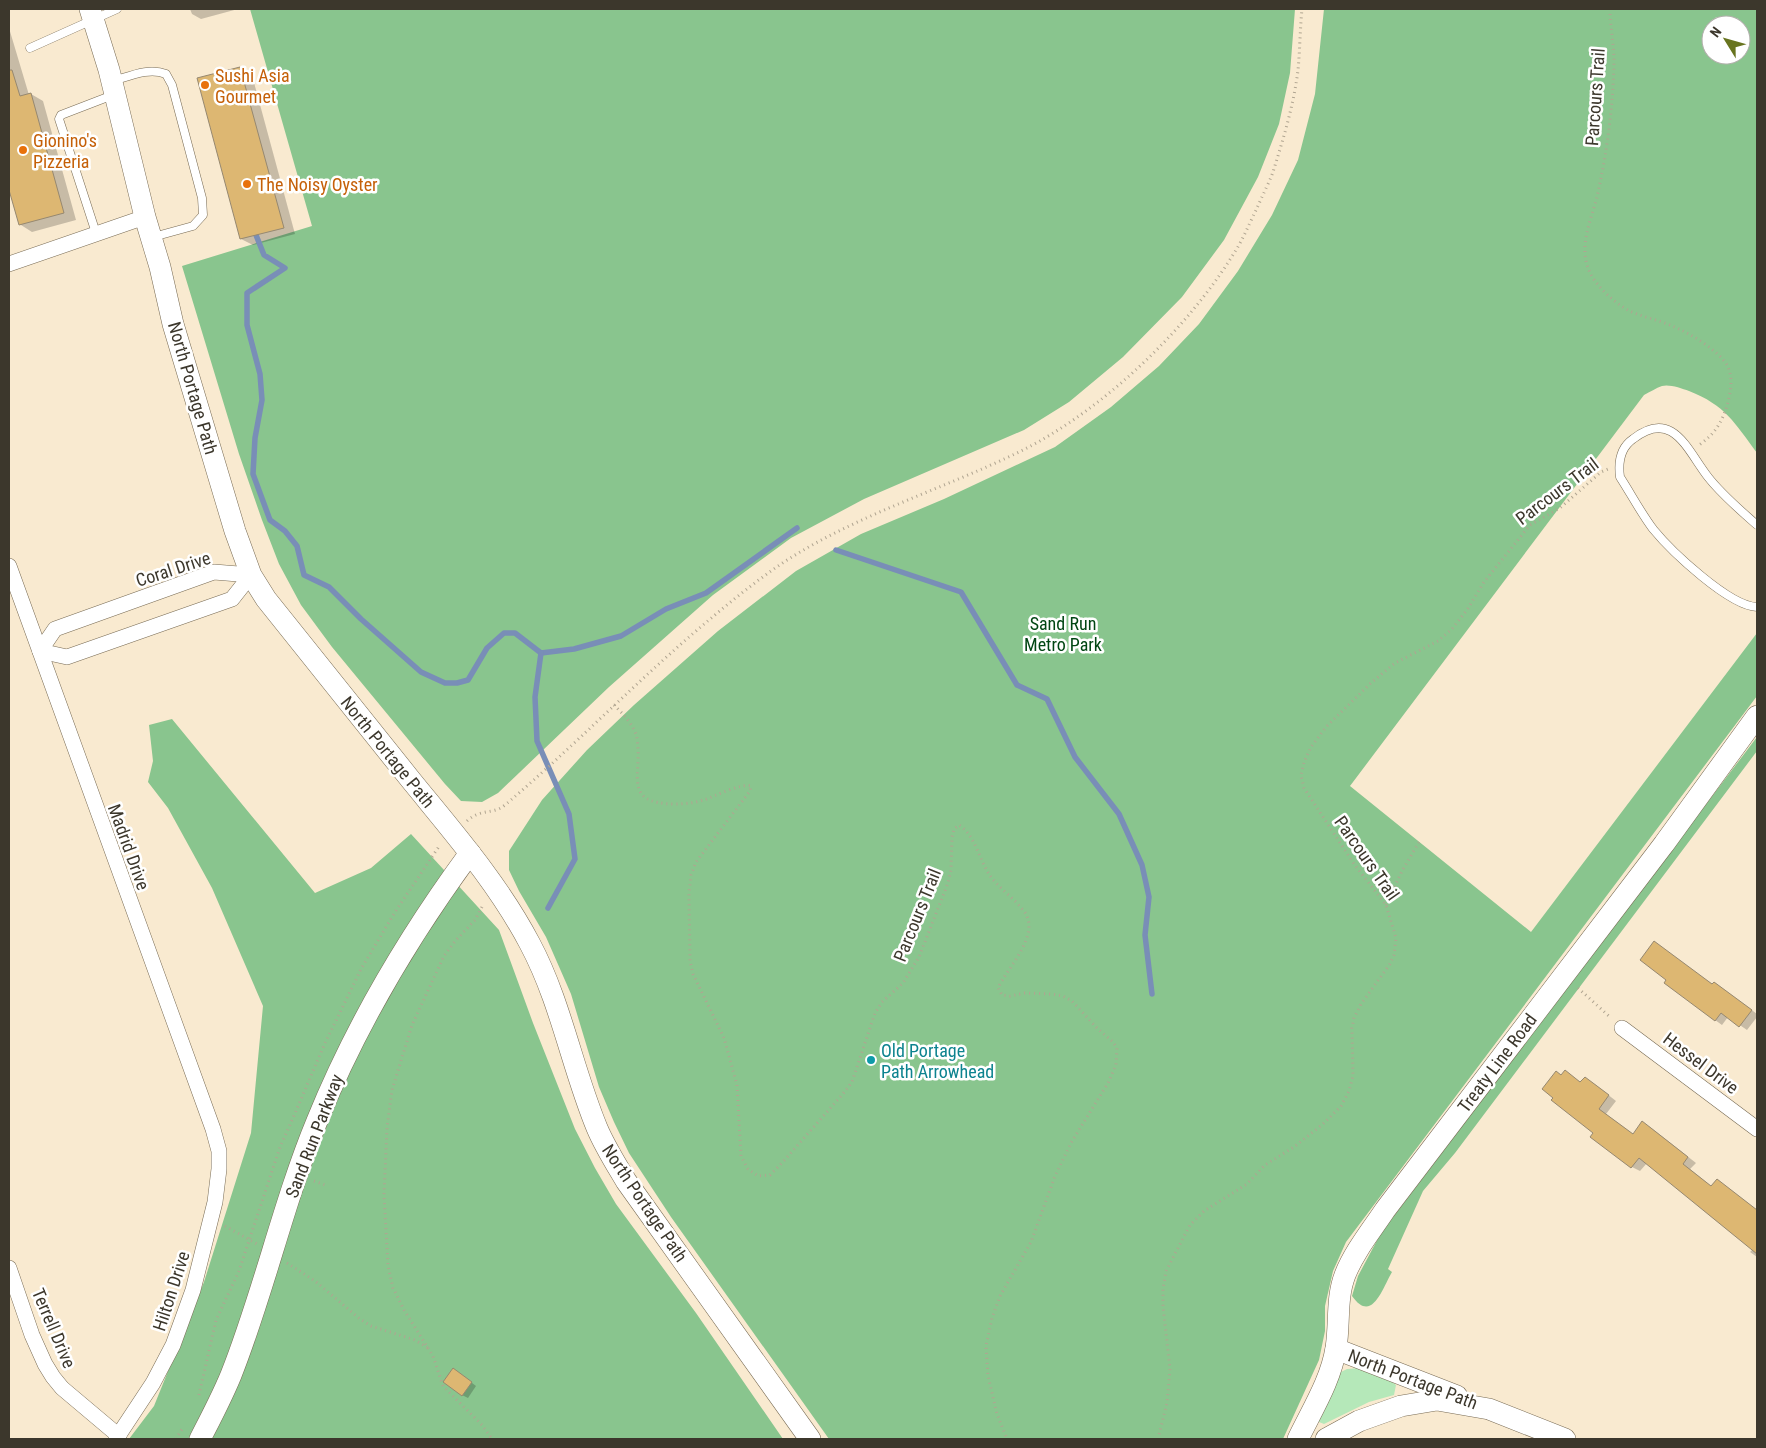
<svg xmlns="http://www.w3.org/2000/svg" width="1766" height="1448" viewBox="0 0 1766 1448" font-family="'Roboto Condensed',sans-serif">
<rect width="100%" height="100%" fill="#f9ead0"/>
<!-- green -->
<path fill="#b5e8b9" d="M1360,1368L1391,1381L1396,1385L1394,1395L1369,1402L1324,1424L1319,1422L1316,1418L1339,1373L1347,1369Z"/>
<!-- forest -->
<g fill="#89c58e" fill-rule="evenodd">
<path d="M250,9H1295L1290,73L1279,124L1258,177L1224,240L1182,297L1123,357L1069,402L1024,430L864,499L791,538L713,595L609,687L498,793L482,802L461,801L445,784L332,647L301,605L279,564L262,520L239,454L182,266L312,226Z"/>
<path d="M1324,9H1757V453C1735,423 1725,405 1689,391C1681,388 1669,384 1662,386C1656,388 1650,392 1644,395L1350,786L1531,932L1757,633V696L1346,1242L1333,1271L1325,1306V1331L1319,1360L1283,1439H829L671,1217L629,1153L614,1122L599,1087L571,994L546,937L519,891L509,870V851L542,800L587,750L634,705L718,631L796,571L861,534L944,499L1055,447L1111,407L1159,366L1199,324L1238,271L1272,215L1298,160L1315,94ZM1711,25H1741V55H1711Z"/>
<path d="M172,719L315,893L371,868L411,834L499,930L533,1023L575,1129L595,1168L616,1204L696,1313L783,1439H129L154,1406L204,1282L251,1133L263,1006L212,888L168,808L148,782L153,761L149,725Z"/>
<path d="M1757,737V751L1455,1153L1423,1191L1388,1269L1392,1272C1382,1289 1372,1324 1352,1296L1358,1276L1381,1233Z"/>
</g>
<!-- shadow -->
<g fill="#0003">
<path d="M190,9H238L201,19L192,14Z"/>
<path d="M9,28L29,95L31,94L43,101L76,220L32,232L21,225L9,186Z"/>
<path d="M240,68L252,75L295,234L253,245L241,239Z"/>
<path d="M1655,943L1713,985L1715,983L1722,988L1757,1014V1017L1747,1030L1728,1017L1722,1025L1715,1020L1668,979Z"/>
<path d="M1562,1076L1573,1077L1581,1083L1585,1078L1593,1083L1616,1101L1606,1114L1634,1135L1642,1123L1650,1127L1696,1163L1690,1169L1712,1187L1717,1180L1757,1210V1257L1750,1252L1753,1249L1647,1163L1640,1171L1632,1167L1595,1133Z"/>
<path d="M459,1373L476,1386L468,1398L462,1395Z"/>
</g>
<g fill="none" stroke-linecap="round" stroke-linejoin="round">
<!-- stream -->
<g stroke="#798eb7" stroke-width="5.5">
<path d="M256,235L264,255L285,268L247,293V325L260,374L262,400L255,438L253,474L270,520L285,531L297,546L304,575L329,587L361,619L421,672L445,683H457L468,680L487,648L504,633H515L541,653L574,649L621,636L666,609L706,593L797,528"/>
<path d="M836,550L961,592L1017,685L1047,699L1075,757L1119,814L1142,865L1149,897L1145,935L1152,994"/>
<path d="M541,653L535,697L537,741L569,814L575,859L548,908"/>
</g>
</g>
<!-- building -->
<g fill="#ddb772" stroke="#968870">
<path d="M240,67L284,228L240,239L197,78Z"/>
<path d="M9,70H12L20,96L31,93L64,213L19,225L9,190Z"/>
<path d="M1654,941L1712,984L1714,982L1752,1010L1739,1027L1721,1013L1715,1021L1664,983L1666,980L1640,960Z"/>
<path d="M1565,1070L1580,1082L1585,1077L1609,1095L1599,1109L1633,1134L1642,1121L1688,1157L1683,1164L1711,1186L1717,1179L1757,1210V1254L1639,1158L1631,1168L1590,1137L1593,1133L1551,1100L1553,1098L1542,1089L1556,1071L1561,1075Z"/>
<path d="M453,1368L472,1382L462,1396L443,1382Z"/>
</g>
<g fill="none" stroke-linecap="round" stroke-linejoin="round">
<!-- lane casing -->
<g stroke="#786b54" stroke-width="9">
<g id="lane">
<path d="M30,48L117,9"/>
<path d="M113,81C130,76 149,67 166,74L172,85L202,198L203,215L193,226L153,237"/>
<path d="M96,233L59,119L61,115L113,95"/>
<path d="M1757,525C1740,510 1722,495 1708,477C1687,450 1673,408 1633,439C1620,448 1618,462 1620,477C1631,494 1641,513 1653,529C1671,551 1729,606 1757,607"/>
</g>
</g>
<!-- street casing -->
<g stroke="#786b54" stroke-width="16">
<g id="street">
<path d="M9,264L145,217"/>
<path d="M9,566L213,1129L219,1151V1169L215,1202L193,1290L173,1345L153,1383L116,1439"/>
<path d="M40,651L67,657L232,599L251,575"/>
<path d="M40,651L55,629L214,572L251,575"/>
<path d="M1622,1028L1757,1129"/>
<path d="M9,1268L32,1335L45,1364L53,1377L62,1388L119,1436"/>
</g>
</g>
<!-- secondary casing -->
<g stroke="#786b54" stroke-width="22">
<g id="secondary">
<path d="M90,9L109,70L145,217L160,267L173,324L235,531L251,575L266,599C314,659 362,719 410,779C453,832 498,883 530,944C561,1002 572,1068 597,1128C605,1147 616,1164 626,1181L810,1439"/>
<path d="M1336,1349L1457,1396"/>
<path d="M200,1439C211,1418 222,1397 231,1375C264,1292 283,1203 317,1121C356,1025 409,936 470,853"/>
<path d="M1298,1439C1312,1410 1331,1380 1336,1348C1340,1324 1336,1298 1345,1275C1354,1252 1371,1231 1385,1210L1664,844L1757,716"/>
<path d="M1326,1439L1359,1421L1401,1406L1437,1400L1489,1409L1565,1439"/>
</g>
</g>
<!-- path -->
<g stroke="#b0a591" stroke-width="3" stroke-dasharray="1 4" stroke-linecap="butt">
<path d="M1610,9C1610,27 1614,44 1614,62C1613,107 1607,153 1597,197C1590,224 1576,251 1593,278C1601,290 1613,301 1626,309C1640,317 1657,319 1672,326C1688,332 1718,350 1727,365C1733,376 1731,391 1728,402C1723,421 1715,434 1699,445"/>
<path d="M614,705C624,715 635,726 637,739C643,775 621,803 674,804C684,804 694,803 704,800C715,796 741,783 751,786L750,791L696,862L691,875L689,893L690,961L693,974L724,1038L737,1085L741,1156L748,1169L758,1176L770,1175L782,1163L842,1095L852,1082L875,1013L882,1002L903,983L919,957L948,883L951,870L952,837L954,829L959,825C975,835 979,859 989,874C997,887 1013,897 1023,910C1043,933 1007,968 998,988L1002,995L1010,996L1025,993L1052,994L1063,996L1072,1001L1097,1028L1113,1042L1117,1048L1116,1065L1108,1083L1071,1143L1055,1176L1031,1242L1000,1296L992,1318L986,1346L988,1376L997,1414L1007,1439"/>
<path d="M467,821C481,808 493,815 505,805C571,749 631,687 696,631C724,607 753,583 784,562C858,514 944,489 1023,450C1106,408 1192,325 1239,245C1246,232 1252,218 1258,206C1263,194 1269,183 1273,172C1283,140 1294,104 1298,70C1300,50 1300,29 1302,9"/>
<path d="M1386,905L1402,871L1419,842"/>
<path d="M482,907L475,920L456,940L444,956L412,1025L392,1090L387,1128L384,1195L388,1266L393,1288L404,1310L433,1356L443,1386L482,1425L492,1439"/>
<path d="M1578,988L1610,1017"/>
<path d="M314,1181L328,1186"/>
<path d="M225,1226L257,1244"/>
<path d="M287,1263L315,1281L360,1319L371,1326L415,1340L428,1348"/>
<path d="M199,1395L216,1320L239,1271L280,1147L293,1118L325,1043L361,969L395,912L440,845"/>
<path d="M176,1439L182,1429"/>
<path d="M1158,1439L1167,1403L1170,1369L1163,1306V1289L1166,1271L1190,1225L1204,1211L1247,1184L1265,1165L1294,1147L1323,1124L1341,1106L1349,1091L1353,1076L1352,1028L1354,1018L1361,1004L1390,964L1394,955L1396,938L1386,905L1354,864L1304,788L1301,775L1304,762L1311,747L1326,727L1371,683L1395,663L1438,641L1452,629L1467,610L1484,582L1530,525L1560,508L1601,472L1608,469"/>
</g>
<!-- lane -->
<use href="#lane" stroke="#fff" stroke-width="8"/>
<!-- street -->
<use href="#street" stroke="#fff" stroke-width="15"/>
<!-- secondary -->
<use href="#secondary" stroke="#fff" stroke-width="21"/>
</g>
<!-- markers -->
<g fill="#e8710a" stroke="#fff" stroke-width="2">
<circle cx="205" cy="85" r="5"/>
<circle cx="23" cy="150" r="5"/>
<circle cx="247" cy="184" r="5"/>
</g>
<circle fill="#0f9aa8" stroke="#fff" stroke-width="2" cx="871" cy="1060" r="5"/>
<g text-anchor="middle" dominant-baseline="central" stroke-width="5" stroke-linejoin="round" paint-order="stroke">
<!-- food labels -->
<g font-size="18" fill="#c56008" stroke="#fff" text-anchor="start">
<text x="215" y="75">Sushi Asia<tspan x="215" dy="21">Gourmet</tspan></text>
<text x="33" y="140">Gionino's<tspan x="33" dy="21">Pizzeria</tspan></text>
<text x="257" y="184">The Noisy Oyster</text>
</g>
<!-- street labels -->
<g font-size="18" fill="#3c372c" stroke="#fff">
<text transform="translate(1595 97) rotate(-86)">Parcours Trail</text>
<text transform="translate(193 388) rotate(74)">North Portage Path</text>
<text transform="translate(1557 491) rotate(-37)">Parcours Trail</text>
<text transform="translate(173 569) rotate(-18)">Coral Drive</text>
<text transform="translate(388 752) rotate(51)">North Portage Path</text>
<text transform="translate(129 847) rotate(70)">Madrid Drive</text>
<text transform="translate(1367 858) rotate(55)">Parcours Trail</text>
<text transform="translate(917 915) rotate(-68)">Parcours Trail</text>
<text transform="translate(1497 1063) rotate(-53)">Treaty Line Road</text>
<text transform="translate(1701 1063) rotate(37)">Hessel Drive</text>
<text transform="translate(314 1136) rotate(-69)">Sand Run Parkway</text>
<text transform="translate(645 1203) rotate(56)">North Portage Path</text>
<text transform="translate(171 1291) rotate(-72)">Hilton Drive</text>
<text transform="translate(54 1328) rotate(67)">Terrell Drive</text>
<text transform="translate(1413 1379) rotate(21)">North Portage Path</text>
</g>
<!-- park labels -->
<g font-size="18" fill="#004613" stroke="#fff">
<text x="1063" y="623">Sand Run<tspan x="1063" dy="21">Metro Park</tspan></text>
</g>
<!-- culture labels -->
<g font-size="18" fill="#0d838f" stroke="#fff" text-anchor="start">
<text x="881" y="1050">Old Portage<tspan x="881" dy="21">Path Arrowhead</tspan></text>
</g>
</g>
<!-- border -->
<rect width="1766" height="1448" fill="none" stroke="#3c372c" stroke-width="20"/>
<!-- north arrow -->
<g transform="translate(1726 40) rotate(307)"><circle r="24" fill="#ffffff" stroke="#b1afab"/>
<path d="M0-4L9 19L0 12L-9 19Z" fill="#68741f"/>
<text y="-8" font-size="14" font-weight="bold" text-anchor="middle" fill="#3c372c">N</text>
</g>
</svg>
